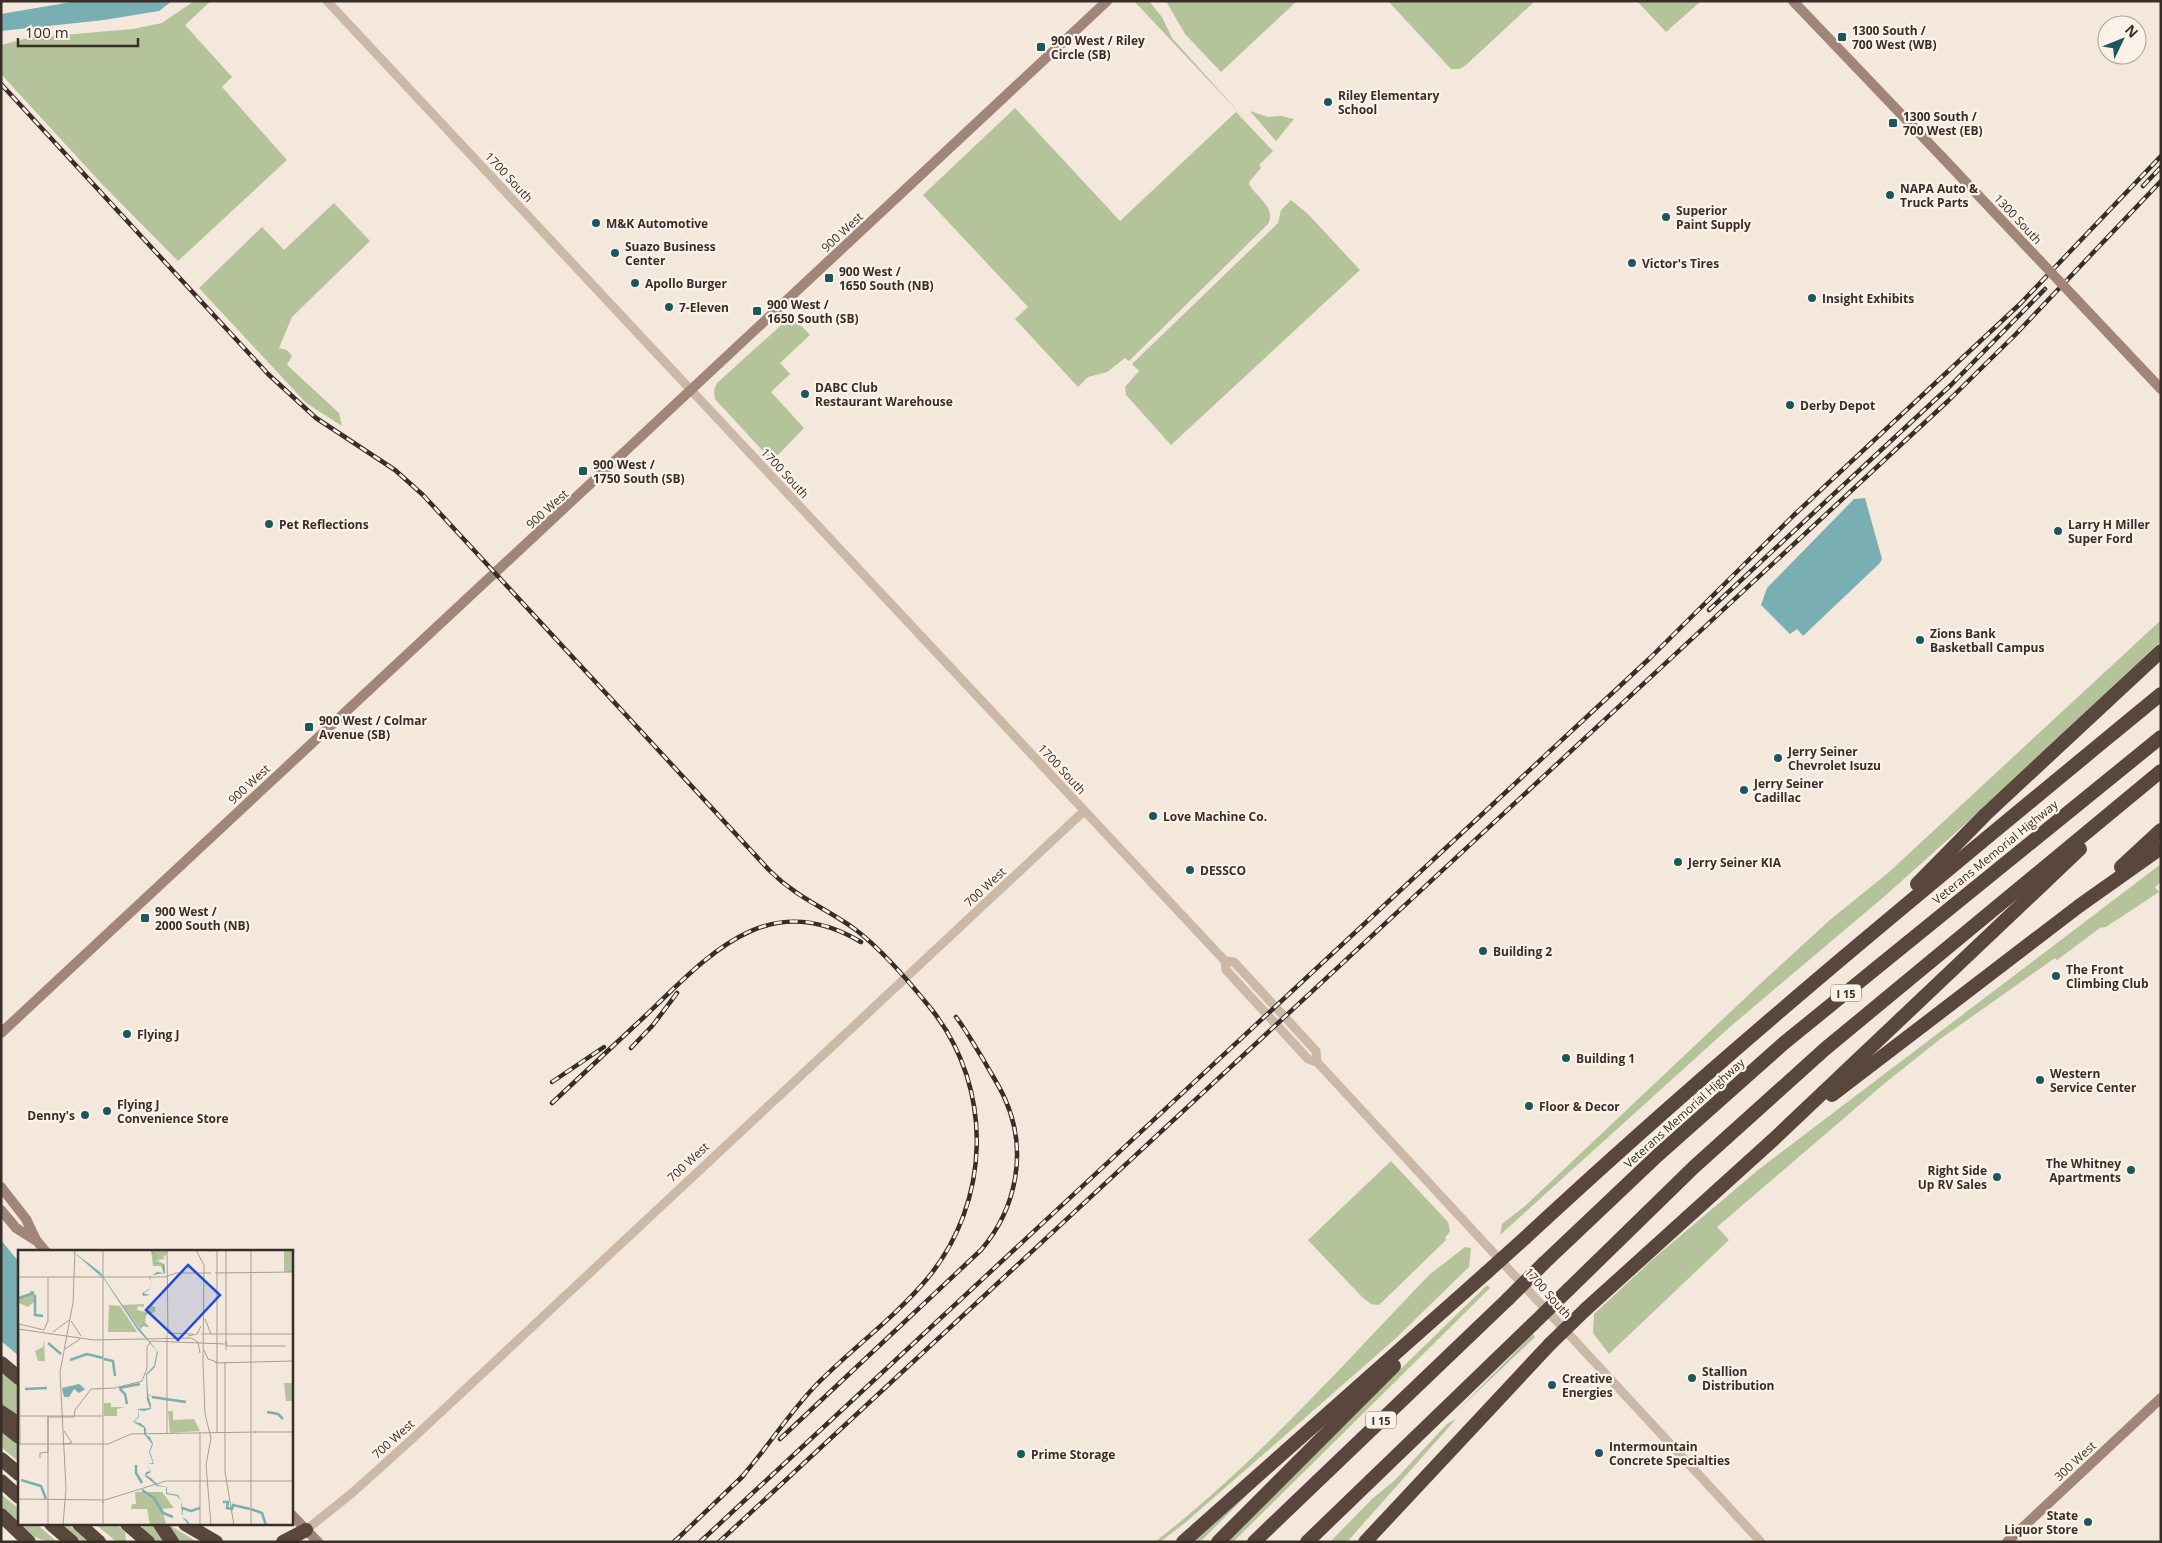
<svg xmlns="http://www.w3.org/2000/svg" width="2162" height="1543" viewBox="0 0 2162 1543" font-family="'Open Sans',sans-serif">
<rect width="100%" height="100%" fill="#f3e8db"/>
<!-- green -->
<g fill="#b5c39a">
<path d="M194,1H211L185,25L232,77L222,87L287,160L178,261L101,183L1,74V45L28,38L133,29L162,23Z"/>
<path d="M1134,1H1149L1162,17L1172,38L1245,119Z"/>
<path d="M1166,1H1297L1221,72L1185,34Z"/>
<path d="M1388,1H1535L1466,65L1460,69H1451Z"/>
<path d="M1637,1H1701L1666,32Z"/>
<path d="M1015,108L1120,221L1236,112L1273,151L1259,165L1261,168L1250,181L1249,184C1256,197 1277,208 1268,224L1129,361L1125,358L1107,372L1088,377L1078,387L1015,319L1028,307L923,195Z"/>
<path d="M1250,111L1268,117L1281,116L1294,119L1276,141Z"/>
<path d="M1291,200L1308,214L1360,270L1171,445L1126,395L1125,387L1139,371L1132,364L1273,228L1278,223L1281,210Z"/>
<path d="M334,203L370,241L292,317L279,348L287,350L292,356L287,365L339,413L342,426L306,403L199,288L262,227L284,250Z"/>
<path d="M789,318L795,319L810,335L780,363L790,374L771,392L804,428L772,461L715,399L714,390L717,383Z"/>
<path d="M2161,620V641L1982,809L1886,895L1731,1026L1500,1235L1502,1224L1525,1206L1760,984L1831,919L1888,873Z"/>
<path d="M2161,864V882L2155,887L2159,892L2106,927L2100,928L2057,960L2055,958L1943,1037L1885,1083L1717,1227L1729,1240L1609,1354L1593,1333L1594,1314L1653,1259L1758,1170Z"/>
<path d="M1391,1161L1448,1222L1450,1231L1445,1238L1446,1240L1379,1305L1371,1304L1362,1297L1308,1240Z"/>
<path d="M1465,1247L1471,1248L1469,1267L1395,1339L1186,1522L1160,1542H1155C1256,1463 1341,1367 1429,1275Z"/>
<path d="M1487,1285L1490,1288L1233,1542H1223Z"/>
<path d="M1533,1334L1535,1337L1454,1414Z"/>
<path d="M1,1371L19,1387V1419L1,1406Z"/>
<path d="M1456,1419L1347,1542H1330L1372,1499L1394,1481L1447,1424Z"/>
<path d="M1,1429L19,1444V1462L1,1447Z"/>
<path d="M1262,1480L1200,1542H1188Z"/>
<path d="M1,1494L19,1509V1524H37L57,1542C33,1542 18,1526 1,1510Z"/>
<path d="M62,1524H68L88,1542H82Z"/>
<path d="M95,1524H116L125,1532L126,1542H117Z"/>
<path d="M144,1524H154L166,1542H154L141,1531Z"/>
<path d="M168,1524L197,1542H178Z"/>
</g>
<!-- water -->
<g fill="#79afb2">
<path d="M77,1H172L159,11L104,20L1,31V14Z"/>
<path d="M1865,498L1882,559L1880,563L1803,636L1797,629L1790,634L1761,605L1767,588L1854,499Z"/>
<path d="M1,1240L19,1262V1356L1,1341Z"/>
</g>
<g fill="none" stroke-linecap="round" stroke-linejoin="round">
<!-- tertiary -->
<g stroke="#ccb8a6" stroke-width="9">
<path d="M327,1L1225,961L1234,962L1316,1051L1317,1062"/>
<path d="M1225,961L1226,970L1308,1059L1317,1062L1761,1542"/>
<path d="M306,1530L352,1493L411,1440L1084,811"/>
</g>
<!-- secondary -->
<g stroke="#a08678" stroke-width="10">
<path d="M1793,1L1943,158"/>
<path d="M1,1033C368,688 741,347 1107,1"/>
<path d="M1,1187L26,1219L36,1240L46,1252"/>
<path d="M1,1210L16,1228L35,1240"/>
<path d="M291,1514L318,1542"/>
<path d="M2007,1542L2161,1398"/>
</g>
<!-- motorway -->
<g stroke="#59473e" stroke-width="14">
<path d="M2121,867L2161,830"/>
<path d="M1917,884L1986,814L2161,651"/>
<path d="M1832,1095L2079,906L2161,848"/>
<path d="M1525,1238C1730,1047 1945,872 2161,694"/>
<path d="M1544,1263L1658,1155L1784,1043L2161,737"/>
<path d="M1569,1289L1694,1167L1825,1049L2161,771"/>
<path d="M1586,1309L1774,1139L2080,849"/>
<path d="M1,1363L19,1378"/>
<path d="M1,1412L19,1424"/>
<path d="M1,1423L19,1437"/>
<path d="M1,1459L19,1474"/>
<path d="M1,1481L19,1497"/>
<path d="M51,1524L72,1542"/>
<path d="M79,1524L99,1542"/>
<path d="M127,1524L148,1542"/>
<path d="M160,1524L172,1542"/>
<path d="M185,1524L216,1542"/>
<path d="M283,1542L306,1530"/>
<path d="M1183,1542L1486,1273"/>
<path d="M1218,1542L1394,1366"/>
<path d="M1254,1542L1508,1299"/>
<path d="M1307,1542L1533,1324"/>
<path d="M1365,1542L1550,1344"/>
</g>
<!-- rail casing -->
<g stroke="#382d28" stroke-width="4.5">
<g id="rail">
<path d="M1,84L268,374L316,418L395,470L423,495L769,870C798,899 826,908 856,930C881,949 912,985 932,1010C994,1089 991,1202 927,1279C895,1317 854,1347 819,1382C789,1412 767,1449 739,1480"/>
<path d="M2143,186L2161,167"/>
<path d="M1709,610L1951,385L2045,289"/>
<path d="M631,1048L653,1025L677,993"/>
<path d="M552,1082L604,1047"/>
<path d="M552,1103C583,1074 613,1046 644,1017C708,956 767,886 861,942"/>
<path d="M780,1439L981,1250C1017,1208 1028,1150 1005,1099C999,1085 990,1072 983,1059C974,1045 966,1030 956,1017"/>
<path d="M674,1542L744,1475"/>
<path d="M700,1542L1650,658L1794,515L2020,304L2161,156"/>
<path d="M719,1542L1948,401L2015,335L2161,181"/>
</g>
</g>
<!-- rail -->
<use href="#rail" stroke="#faf2e8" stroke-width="2.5" stroke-dasharray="8" stroke-linecap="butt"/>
<!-- secondary-bridge -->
<path stroke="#a08678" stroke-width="10" d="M1943,158L2161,389"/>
<!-- motorway-bridge -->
<g stroke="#59473e" stroke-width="14">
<path d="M1486,1273L1525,1238"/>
<path d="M1508,1299L1544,1263"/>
<path d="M1533,1324L1569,1289"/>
<path d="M1550,1344L1586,1309"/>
<path d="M1,1515L29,1542"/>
</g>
</g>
<!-- markers -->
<g fill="#1b575c" stroke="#faf2e8" stroke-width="2">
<rect x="1837" y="32" width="10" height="10" rx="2.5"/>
<rect x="1036" y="42" width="10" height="10" rx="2.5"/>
<circle cx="1328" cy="102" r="5"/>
<rect x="1888" y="118" width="10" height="10" rx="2.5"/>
<circle cx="1890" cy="195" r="5"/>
<circle cx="1666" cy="217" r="5"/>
<circle cx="596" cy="223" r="5"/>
<circle cx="615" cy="253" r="5"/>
<circle cx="1632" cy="263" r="5"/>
<rect x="824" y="273" width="10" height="10" rx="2.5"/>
<circle cx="635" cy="283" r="5"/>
<circle cx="1812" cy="298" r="5"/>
<circle cx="669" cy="307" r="5"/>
<rect x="752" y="306" width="10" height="10" rx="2.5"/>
<circle cx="805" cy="394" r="5"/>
<circle cx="1790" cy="405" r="5"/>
<rect x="578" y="466" width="10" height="10" rx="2.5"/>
<circle cx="269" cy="524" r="5"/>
<circle cx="2058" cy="531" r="5"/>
<circle cx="1920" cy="640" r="5"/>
<rect x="304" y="722" width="10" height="10" rx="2.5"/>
<circle cx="1778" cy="758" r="5"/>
<circle cx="1744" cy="790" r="5"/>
<circle cx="1153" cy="816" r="5"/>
<circle cx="1678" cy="862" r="5"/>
<circle cx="1190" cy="870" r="5"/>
<rect x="140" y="913" width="10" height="10" rx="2.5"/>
<circle cx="1483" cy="951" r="5"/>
<circle cx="2056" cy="976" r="5"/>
<circle cx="127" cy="1034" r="5"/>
<circle cx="1566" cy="1058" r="5"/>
<circle cx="2040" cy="1080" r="5"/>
<circle cx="1529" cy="1106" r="5"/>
<circle cx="107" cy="1111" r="5"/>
<circle cx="85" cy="1115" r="5"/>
<circle cx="2131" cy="1170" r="5"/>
<circle cx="1997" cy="1177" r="5"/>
<circle cx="1692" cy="1378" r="5"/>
<circle cx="1552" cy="1385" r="5"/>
<circle cx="1599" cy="1453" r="5"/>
<circle cx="1021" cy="1454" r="5"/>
<circle cx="2088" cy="1522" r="5"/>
</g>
<g text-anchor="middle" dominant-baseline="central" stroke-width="4.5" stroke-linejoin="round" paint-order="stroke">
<!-- shield labels -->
<g fill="#faf2e8" stroke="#726862" stroke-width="1">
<rect x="1831" y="984.5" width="30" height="17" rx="4"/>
<rect x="1366" y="1411.5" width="30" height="17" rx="4"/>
</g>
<g font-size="11" font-weight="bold" fill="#382d28">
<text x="1846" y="993">I 15</text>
<text x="1381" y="1420">I 15</text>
</g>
<!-- poi labels -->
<g font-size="12" font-weight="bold" fill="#382d28" stroke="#faf2e8" text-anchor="start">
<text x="1852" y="30">1300 South /<tspan x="1852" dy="14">700 West (WB)</tspan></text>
<text x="1051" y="40">900 West / Riley<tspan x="1051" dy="14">Circle (SB)</tspan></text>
<text x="1338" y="95">Riley Elementary<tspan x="1338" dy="14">School</tspan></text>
<text x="1903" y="116">1300 South /<tspan x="1903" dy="14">700 West (EB)</tspan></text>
<text x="1900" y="188">NAPA Auto &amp;<tspan x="1900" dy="14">Truck Parts</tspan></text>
<text x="1676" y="210">Superior<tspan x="1676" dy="14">Paint Supply</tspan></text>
<text x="606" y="223">M&amp;K Automotive</text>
<text x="625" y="246">Suazo Business<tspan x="625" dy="14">Center</tspan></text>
<text x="1642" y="263">Victor's Tires</text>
<text x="839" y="271">900 West /<tspan x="839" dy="14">1650 South (NB)</tspan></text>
<text x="645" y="283">Apollo Burger</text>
<text x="1822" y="298">Insight Exhibits</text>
<text x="767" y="304">900 West /<tspan x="767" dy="14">1650 South (SB)</tspan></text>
<text x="679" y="307">7-Eleven</text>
<text x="815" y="387">DABC Club<tspan x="815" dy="14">Restaurant Warehouse</tspan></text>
<text x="1800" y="405">Derby Depot</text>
<text x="593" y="464">900 West /<tspan x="593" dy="14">1750 South (SB)</tspan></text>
<text x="279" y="524">Pet Reflections</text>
<text x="2068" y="524">Larry H Miller<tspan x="2068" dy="14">Super Ford</tspan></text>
<text x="1930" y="633">Zions Bank<tspan x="1930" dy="14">Basketball Campus</tspan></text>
<text x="319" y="720">900 West / Colmar<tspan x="319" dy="14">Avenue (SB)</tspan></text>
<text x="1788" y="751">Jerry Seiner<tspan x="1788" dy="14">Chevrolet Isuzu</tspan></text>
<text x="1754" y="783">Jerry Seiner<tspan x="1754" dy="14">Cadillac</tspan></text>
<text x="1163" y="816">Love Machine Co.</text>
<text x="1688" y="862">Jerry Seiner KIA</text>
<text x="1200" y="870">DESSCO</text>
<text x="155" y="911">900 West /<tspan x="155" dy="14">2000 South (NB)</tspan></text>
<text x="1493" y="951">Building 2</text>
<text x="2066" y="969">The Front<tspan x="2066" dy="14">Climbing Club</tspan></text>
<text x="137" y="1034">Flying J</text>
<text x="1576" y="1058">Building 1</text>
<text x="2050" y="1073">Western<tspan x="2050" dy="14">Service Center</tspan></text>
<text x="117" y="1104">Flying J<tspan x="117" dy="14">Convenience Store</tspan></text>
<text x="1539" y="1106">Floor &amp; Decor</text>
<text x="75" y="1115" text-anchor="end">Denny's</text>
<text x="2121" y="1163" text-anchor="end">The Whitney<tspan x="2121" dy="14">Apartments</tspan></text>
<text x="1987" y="1170" text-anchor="end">Right Side<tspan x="1987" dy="14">Up RV Sales</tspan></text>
<text x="1702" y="1371">Stallion<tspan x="1702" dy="14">Distribution</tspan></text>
<text x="1562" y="1378">Creative<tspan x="1562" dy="14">Energies</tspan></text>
<text x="1609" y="1446">Intermountain<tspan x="1609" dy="14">Concrete Specialties</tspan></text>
<text x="1031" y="1454">Prime Storage</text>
<text x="2078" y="1515" text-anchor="end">State<tspan x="2078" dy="14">Liquor Store</tspan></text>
</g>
<!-- street labels -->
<g font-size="12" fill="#382d28" stroke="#faf2e8">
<text transform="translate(509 177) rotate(47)">1700 South</text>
<text transform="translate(2018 219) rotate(47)">1300 South</text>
<text transform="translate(842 232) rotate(-43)">900 West</text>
<text transform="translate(785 473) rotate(47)">1700 South</text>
<text transform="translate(547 509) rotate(-42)">900 West</text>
<text transform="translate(1062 769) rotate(47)">1700 South</text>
<text transform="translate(249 784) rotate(-43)">900 West</text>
<text transform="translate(1995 852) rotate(-39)">Veterans Memorial Highway</text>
<text transform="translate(985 887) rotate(-43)">700 West</text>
<text transform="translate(1684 1113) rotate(-42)">Veterans Memorial Highway</text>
<text transform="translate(688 1162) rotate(-43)">700 West</text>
<text transform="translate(1548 1293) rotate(48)">1700 South</text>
<text transform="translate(393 1439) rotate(-42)">700 West</text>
<text transform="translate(2075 1461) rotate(-43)">300 West</text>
</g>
</g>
<!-- overview -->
<g transform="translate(18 1250)">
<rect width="275" height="275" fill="#f3e8db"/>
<path d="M149,0V5L145,6L147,9L139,10L147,15V24H146L143,16H135L133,0ZM266,0H275V22H266ZM12,41H16L17,51L10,57L1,53L0,49L12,45ZM126,54V57L120,56L119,60L116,59L127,62L132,55L137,57V62L128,65L127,72L131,77L125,75L121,78L104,55ZM91,55L102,56L119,82H90ZM26,90L27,111H20L17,101L25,97ZM266,133H275V151H268ZM86,153H93V157H107L99,159V166H86ZM150,161H155V170L176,169L182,181L152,183ZM117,242H144L156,258L144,259L148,274L132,275L129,259H113L114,254H118Z" fill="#b5c39a"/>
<path d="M53,0L82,22L121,79L123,76L125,75L130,76L125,73V71L132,45L125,46L124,43L131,39L134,32L131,28L134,25L139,22L146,23L144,17L145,13L136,14L137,5L134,3L133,0L138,5L136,13H144L146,14L147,23L134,25L132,28L134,32L131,40L125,43L132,45L125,72L131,77L125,76L122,79L140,102L137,117L129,125L130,144L137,148L130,145L133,155V159L126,161L120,160L121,167L116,172L122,173L126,176L128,179V185L132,187L135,194L132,202L136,214H129L133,222L128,225L133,228L140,235L149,237V243L160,245L163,250L165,260L164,267L169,270L171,273L173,275L170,274L164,267L163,250L159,246L148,244V237L139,236L127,226L128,222L133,221L129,214L135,213L131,202L134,194L126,184V178L115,172L120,167V159L132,158L129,150L128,124L136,116L139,101L119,79L86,29ZM61,134L67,139L61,143L56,139L51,147H46L44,138Z" fill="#79afb2"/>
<path fill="none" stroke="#79afb2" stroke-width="2.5" d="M17,45V65L25,66M1,48L16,43M30,93L43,104M86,109L95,111L97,126M52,110L69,104L85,108M101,138L122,134M7,139L29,138M102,139L107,144L109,154M134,147L168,152M249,162L260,164L265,169M118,215V223L124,233M3,230L23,236L28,249M124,240L136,248L145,263L155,267M205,252H210L209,258L214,259L215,255L232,259M164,258L173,261L182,258M233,259L244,263L248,275"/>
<path fill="none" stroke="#a89d93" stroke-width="1" d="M85,0V253M149,0L150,84M178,0L186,15L185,114L187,164L193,188L188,215L193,275M189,1L211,0M197,23L275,22M0,27H147L158,23H193M187,69L193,84M53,71L63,86M1,74L2,194M1,74L26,80L30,71V27M0,79L76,90L173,88L180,92L182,103M35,82L51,70M149,83L175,84M183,84H275M149,85V184M170,86L179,84L183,76M208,91L209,96H268M47,99L62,89M186,100L190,109L199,112M208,100V0M207,112V222L216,275M197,113L275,111M0,166H85M182,182V275M199,182V0M236,182H275M0,194H90L113,184L239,182M44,194L54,193L46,181M22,208V203L30,202V167H56L57,160L73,139L97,138L124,131L129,118V97L133,91L207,94M0,249L87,250L148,231H275M85,251V275M30,275V166M45,275L48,239L42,122L55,53L57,0M233,275V0"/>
<path fill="#1d4ed8" fill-opacity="0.15" stroke="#1d4ed8" stroke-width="2.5" d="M170,15L202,45L160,90L128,60Z"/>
<rect width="275" height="275" fill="none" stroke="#382d28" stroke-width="2.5"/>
</g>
<!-- border -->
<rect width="2162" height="1543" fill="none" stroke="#382d28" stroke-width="5"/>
<!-- north arrow -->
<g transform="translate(2122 40) rotate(47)"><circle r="24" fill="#faf2e8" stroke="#aca39b"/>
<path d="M0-4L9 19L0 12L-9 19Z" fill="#1b575c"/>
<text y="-8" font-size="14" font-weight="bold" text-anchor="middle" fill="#382d28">N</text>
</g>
<!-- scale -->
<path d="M18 38v8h120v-8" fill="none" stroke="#382d28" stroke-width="2.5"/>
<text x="25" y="38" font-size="15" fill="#382d28" stroke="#faf2e8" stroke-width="4" paint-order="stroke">100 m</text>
</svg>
